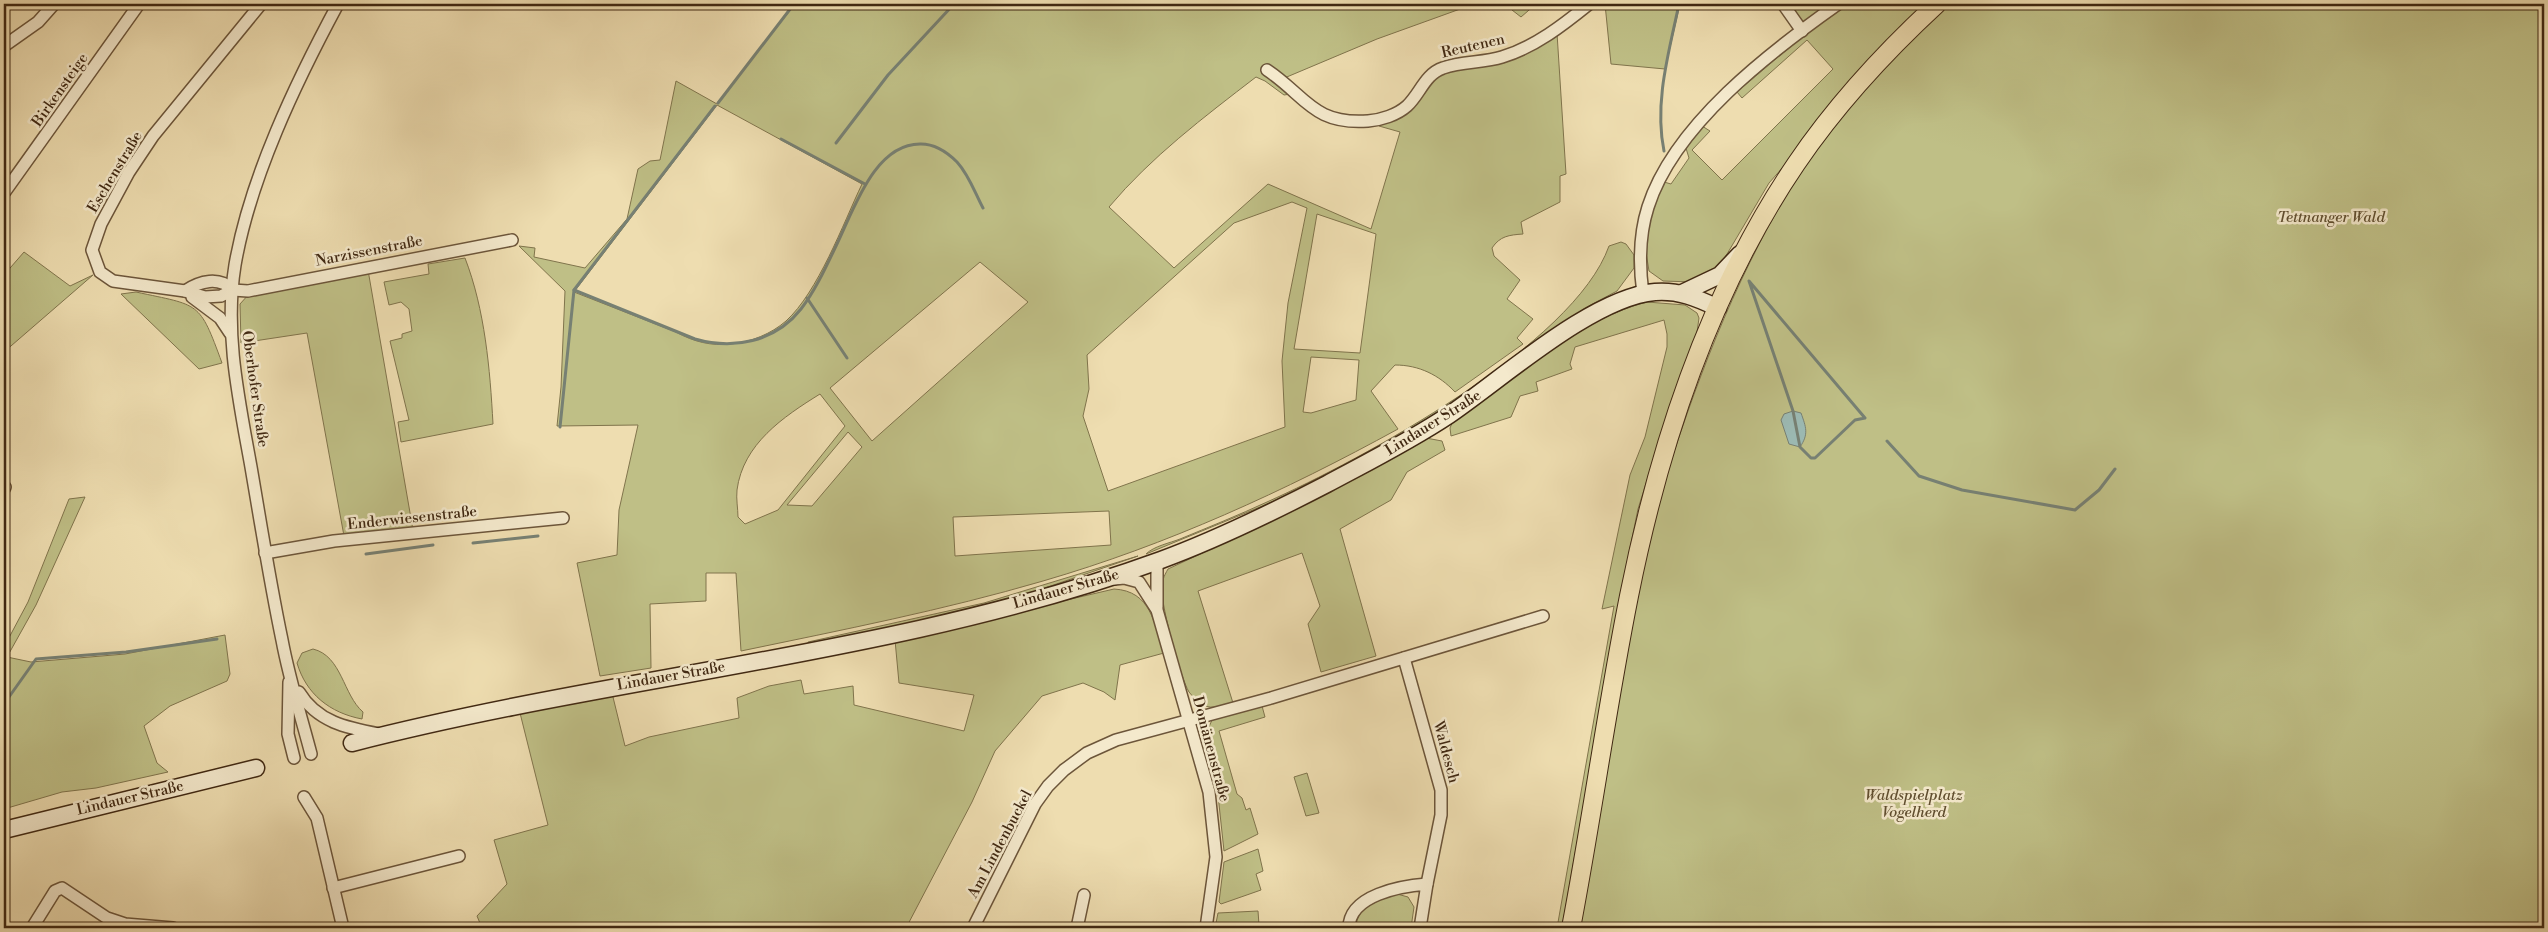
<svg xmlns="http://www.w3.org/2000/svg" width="2548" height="932" viewBox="0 0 2548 932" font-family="'Libre Bodoni',serif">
<rect width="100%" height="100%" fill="#eeddb0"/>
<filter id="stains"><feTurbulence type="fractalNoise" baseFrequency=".004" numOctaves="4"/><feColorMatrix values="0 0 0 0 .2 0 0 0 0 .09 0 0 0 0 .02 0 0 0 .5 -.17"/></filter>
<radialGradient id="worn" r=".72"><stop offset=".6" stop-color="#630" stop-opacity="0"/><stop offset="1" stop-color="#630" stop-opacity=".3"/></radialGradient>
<!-- green -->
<g fill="#bfbf86" stroke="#80744c" fill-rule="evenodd">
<path d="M795,4H1474L1377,39L1282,79L1291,94L1284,95L1265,81L1256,77C1204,117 1151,157 1109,207L1174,268L1268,184L1371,229L1400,132L1379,126L1378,120L1389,117L1434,74L1480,64L1557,33L1566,174L1560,176V202L1521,222L1523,234C1509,235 1500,236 1492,248L1494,256L1520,280L1507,299L1533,319L1517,338L1523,344L1455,392C1439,375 1419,365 1395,365L1371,391L1398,429C1285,491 1167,545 1043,581C944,610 842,630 741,651L736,573H706V601L650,604L651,668L600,676L577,563L617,555L619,510L638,425L557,426L561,387L565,291L519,246L535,248L534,257L585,268L627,219L638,169L650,161L660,160L676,81L717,104ZM717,105L862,184C843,224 818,292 786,321C771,334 751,342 731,344C711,346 694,342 676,332L574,292ZM1292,202L1307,208L1288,303L1282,361L1285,427L1108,491L1083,416L1089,389L1087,355L1234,223ZM1317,214L1376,234L1360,353L1294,349ZM980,262L1028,302L872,441L830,388ZM1311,357L1359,360L1356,400L1311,413L1303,412ZM820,394L845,426L778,510L745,524L738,517C738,509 736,499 737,490C743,444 783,417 820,394ZM848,432L862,447L812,506L787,505ZM1109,511L1111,545L955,556L953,517Z"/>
<path d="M1510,4H1536L1521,17L1512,10Z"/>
<path d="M1605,4H1680L1665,69L1611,64Z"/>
<path d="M1785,4H1831L1806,22H1798Z"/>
<path d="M1846,4H1927L1769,183L1717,271L1693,282L1663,281L1649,271L1644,240L1650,215L1664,182L1671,184L1689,158L1685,145L1702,126L1710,131L1692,150L1722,180L1833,69L1807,40L1742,98L1737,92L1804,35Z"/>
<path d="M1947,4H2544V928H1576C1601,787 1621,645 1656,506C1661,488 1669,470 1674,452C1708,349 1750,247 1811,156C1848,100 1898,49 1947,4Z"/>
<path d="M1621,242L1626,244L1634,255V268L1617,291L1585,308L1431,418L1380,447L1282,498L1146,554C1154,546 1170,543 1180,539C1209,527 1239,515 1267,502C1361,460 1574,345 1609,246Z"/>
<path d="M24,252L70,286L93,275L4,352V275Z"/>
<path d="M465,258C485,310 490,369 493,424L401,442L398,422L409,420L390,341L402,338V334L412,331L409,309L401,302L389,305L384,282L429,274L428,264Z"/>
<path d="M368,270L413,530L344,536L307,333L241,343L240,304L249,294Z"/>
<path d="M136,292C200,306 199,300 222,363L199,369L121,294Z"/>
<path d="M1647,302L1685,305L1697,313L1699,318L1697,332L1674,393L1638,509L1620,597L1562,928H1557L1614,606L1602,609L1630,475L1645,437L1667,347V334L1664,320L1575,347L1570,364L1572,369L1536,382L1538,391L1520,396L1511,417L1451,436L1450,428L1453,421C1509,381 1581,318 1647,302Z"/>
<path d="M1426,438L1442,441L1445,450L1407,472L1391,500L1340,529L1376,656L1321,672L1308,624L1320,606L1302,553L1198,591L1233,703C1224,705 1212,710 1203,705C1198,702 1193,697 1189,692C1180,677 1162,608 1162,591C1161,582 1164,576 1168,569L1258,527Z"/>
<path d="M85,497L36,605L7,657L31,662L125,654L225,635L230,674L227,681L170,706L144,726L157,763L168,772L96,788L62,792L4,809V647L28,602L69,499Z"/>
<path d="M1138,556L1039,590L955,613L808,645V642L984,603Z"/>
<path d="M1114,589C1151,591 1154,623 1164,653L1120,665L1115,700L1104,692L1083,683L1042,696L995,751L972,802L906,928H482L477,916L507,884L494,840L548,825L520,713L612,693L625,746L649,737L739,718L737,698L769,686L801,680L804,694L853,686L854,705L964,731L974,695L899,683L895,640Z"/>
<path d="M313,649C342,656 343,695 363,712L362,719C330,713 306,694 297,663L302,653Z"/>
<path d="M1262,706L1265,717L1219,731L1237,794L1242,798L1246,810L1250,808L1258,834L1224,851L1218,795L1204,747V738L1212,720Z"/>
<path d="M1307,773L1319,813L1306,816L1294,777Z"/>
<path d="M1258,849L1263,871L1256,874L1261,890L1221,904L1219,902L1224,862Z"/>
<path d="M1397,894L1408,897L1414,907L1411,928H1356C1356,906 1378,901 1397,894Z"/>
<path d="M1258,911L1259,925L1274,926V928H1215L1218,913Z"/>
</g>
<!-- water -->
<path fill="#9cbab4" stroke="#778073" d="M1793,411L1801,413C1806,427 1809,434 1800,447L1789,444L1781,420L1784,414Z"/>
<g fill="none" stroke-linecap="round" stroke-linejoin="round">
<!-- stream -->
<g stroke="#778073" stroke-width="3">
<path d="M718,103L794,4"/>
<path d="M781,139L865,184"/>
<path d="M836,143L888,75L954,4"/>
<path d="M1664,151C1654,102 1669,52 1679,4"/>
<path d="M1749,281L1865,418L1855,420L1815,458H1811L1800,447L1793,411Z"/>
<path d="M574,290L695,339C733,350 775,342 801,309C815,291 826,267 836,246C853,212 874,143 921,144C936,144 947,152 957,162C969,175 975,193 983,208"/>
<path d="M807,298L847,358"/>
<path d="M560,427L574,290L715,106"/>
<path d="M1887,441L1919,476L1962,490L2075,510L2099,490L2115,469"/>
<path d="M473,543L538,536"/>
<path d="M366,554L433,545"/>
<path d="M4,704L36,659L126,652L217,639"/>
</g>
<!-- street casing -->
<g stroke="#6c553a" stroke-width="14">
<g id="street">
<path d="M1783,4L1802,31"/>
<path d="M4,46L38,22L54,4"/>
<path d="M1267,70C1306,96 1313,125 1368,121C1381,120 1397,115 1407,106C1420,94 1425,74 1443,68C1462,61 1483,63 1502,57C1535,47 1563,25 1589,4"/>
<path d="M4,193L139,4"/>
<path d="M233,290L221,296L205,297L185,291L113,281L100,272L92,250L101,224L129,172L153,136L261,4"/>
<path d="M233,290L248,291L512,240"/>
<path d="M185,291C200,281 219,276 233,290"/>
<path d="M1643,294C1639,265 1639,235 1648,207C1674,125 1770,52 1838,4"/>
<path d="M192,297L220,318L230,333"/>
<path d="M4,489L5,487"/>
<path d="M265,553L334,541L563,518"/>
<path d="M1157,561V607"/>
<path d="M1115,579L1124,578L1139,582L1157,610L1209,792L1216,857L1206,928"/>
<path d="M1404,658L1441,790V815L1427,884"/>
<path d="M289,682L288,734L294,758"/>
<path d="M299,692C317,722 347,728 379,734"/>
<path d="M311,754C301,716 289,678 282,640C270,583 261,525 251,467C239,400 224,333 235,265C250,178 296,82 338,4"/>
<path d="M304,797L317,818L343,928"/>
<path d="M333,888L459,856"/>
<path d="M32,928L55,891L62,888L107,918L125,924L173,928"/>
<path d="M973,928L1035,804L1048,786L1064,770L1087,753L1116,740L1271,698L1543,616"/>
<path d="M1077,928L1084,895"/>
<path d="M1349,928C1349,895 1401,886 1427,884L1420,928"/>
</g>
</g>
<!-- secondary casing -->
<g stroke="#402812" stroke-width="19">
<g id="secondary">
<path d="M1682,293L1720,275L1740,254"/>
<path d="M352,743C620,674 900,655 1161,560C1218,539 1273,512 1327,484C1368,462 1410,441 1449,415C1502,379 1593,297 1655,292C1678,290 1697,298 1718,308"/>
<path d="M4,830L256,768"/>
</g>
</g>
<!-- primary casing -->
<g stroke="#402812" stroke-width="20">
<path id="primary" d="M1571,928C1592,818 1607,706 1629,596C1659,446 1709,292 1796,164C1836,105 1885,52 1937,4"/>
</g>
<!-- street -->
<use href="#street" stroke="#f4e9cc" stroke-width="11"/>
<!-- secondary -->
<use href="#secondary" stroke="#f4e9cc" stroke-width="16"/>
<!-- primary -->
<use href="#primary" stroke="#eeddb0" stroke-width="18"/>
</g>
<g text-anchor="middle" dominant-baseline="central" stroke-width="5" stroke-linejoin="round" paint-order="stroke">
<!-- street labels -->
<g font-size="15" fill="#402812" stroke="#f4e9cc">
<text transform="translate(1473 46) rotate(-13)">Reutenen</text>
<text transform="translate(60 90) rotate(-55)">Birkensteige</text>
<text transform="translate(115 172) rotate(-59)">Eschenstraße</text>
<text transform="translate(369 251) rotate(-11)">Narzissenstraße</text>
<text transform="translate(255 389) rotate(82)">Oberhofer Straße</text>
<text transform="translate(1433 423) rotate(-32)">Lindauer Straße</text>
<text transform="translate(412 518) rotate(-6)">Enderwiesenstraße</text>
<text transform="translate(1066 589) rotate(-16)">Lindauer Straße</text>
<text transform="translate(671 676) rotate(-10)">Lindauer Straße</text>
<text transform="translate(1211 749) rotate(75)">Domänenstraße</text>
<text transform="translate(1446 752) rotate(75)">Waldesch</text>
<text transform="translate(130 798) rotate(-13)">Lindauer Straße</text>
<text transform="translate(1000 844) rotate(-62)">Am Lindenbuckel</text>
</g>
<!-- park labels -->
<g font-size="15" font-style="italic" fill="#604e2f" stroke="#f4e9cc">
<text x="2331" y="217">Tettnanger Wald</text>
<text x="1914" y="795">Waldspielplatz<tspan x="1914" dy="17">Vogelherd</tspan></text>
</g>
</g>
<!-- margin -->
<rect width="2548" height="932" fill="none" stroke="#eeddb0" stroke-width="20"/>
<rect x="5" y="5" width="2538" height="922" fill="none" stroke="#402812" stroke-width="2.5"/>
<rect x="10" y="10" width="2528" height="912" fill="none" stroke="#402812"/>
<rect width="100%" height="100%" filter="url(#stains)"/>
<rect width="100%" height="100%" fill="url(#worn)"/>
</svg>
